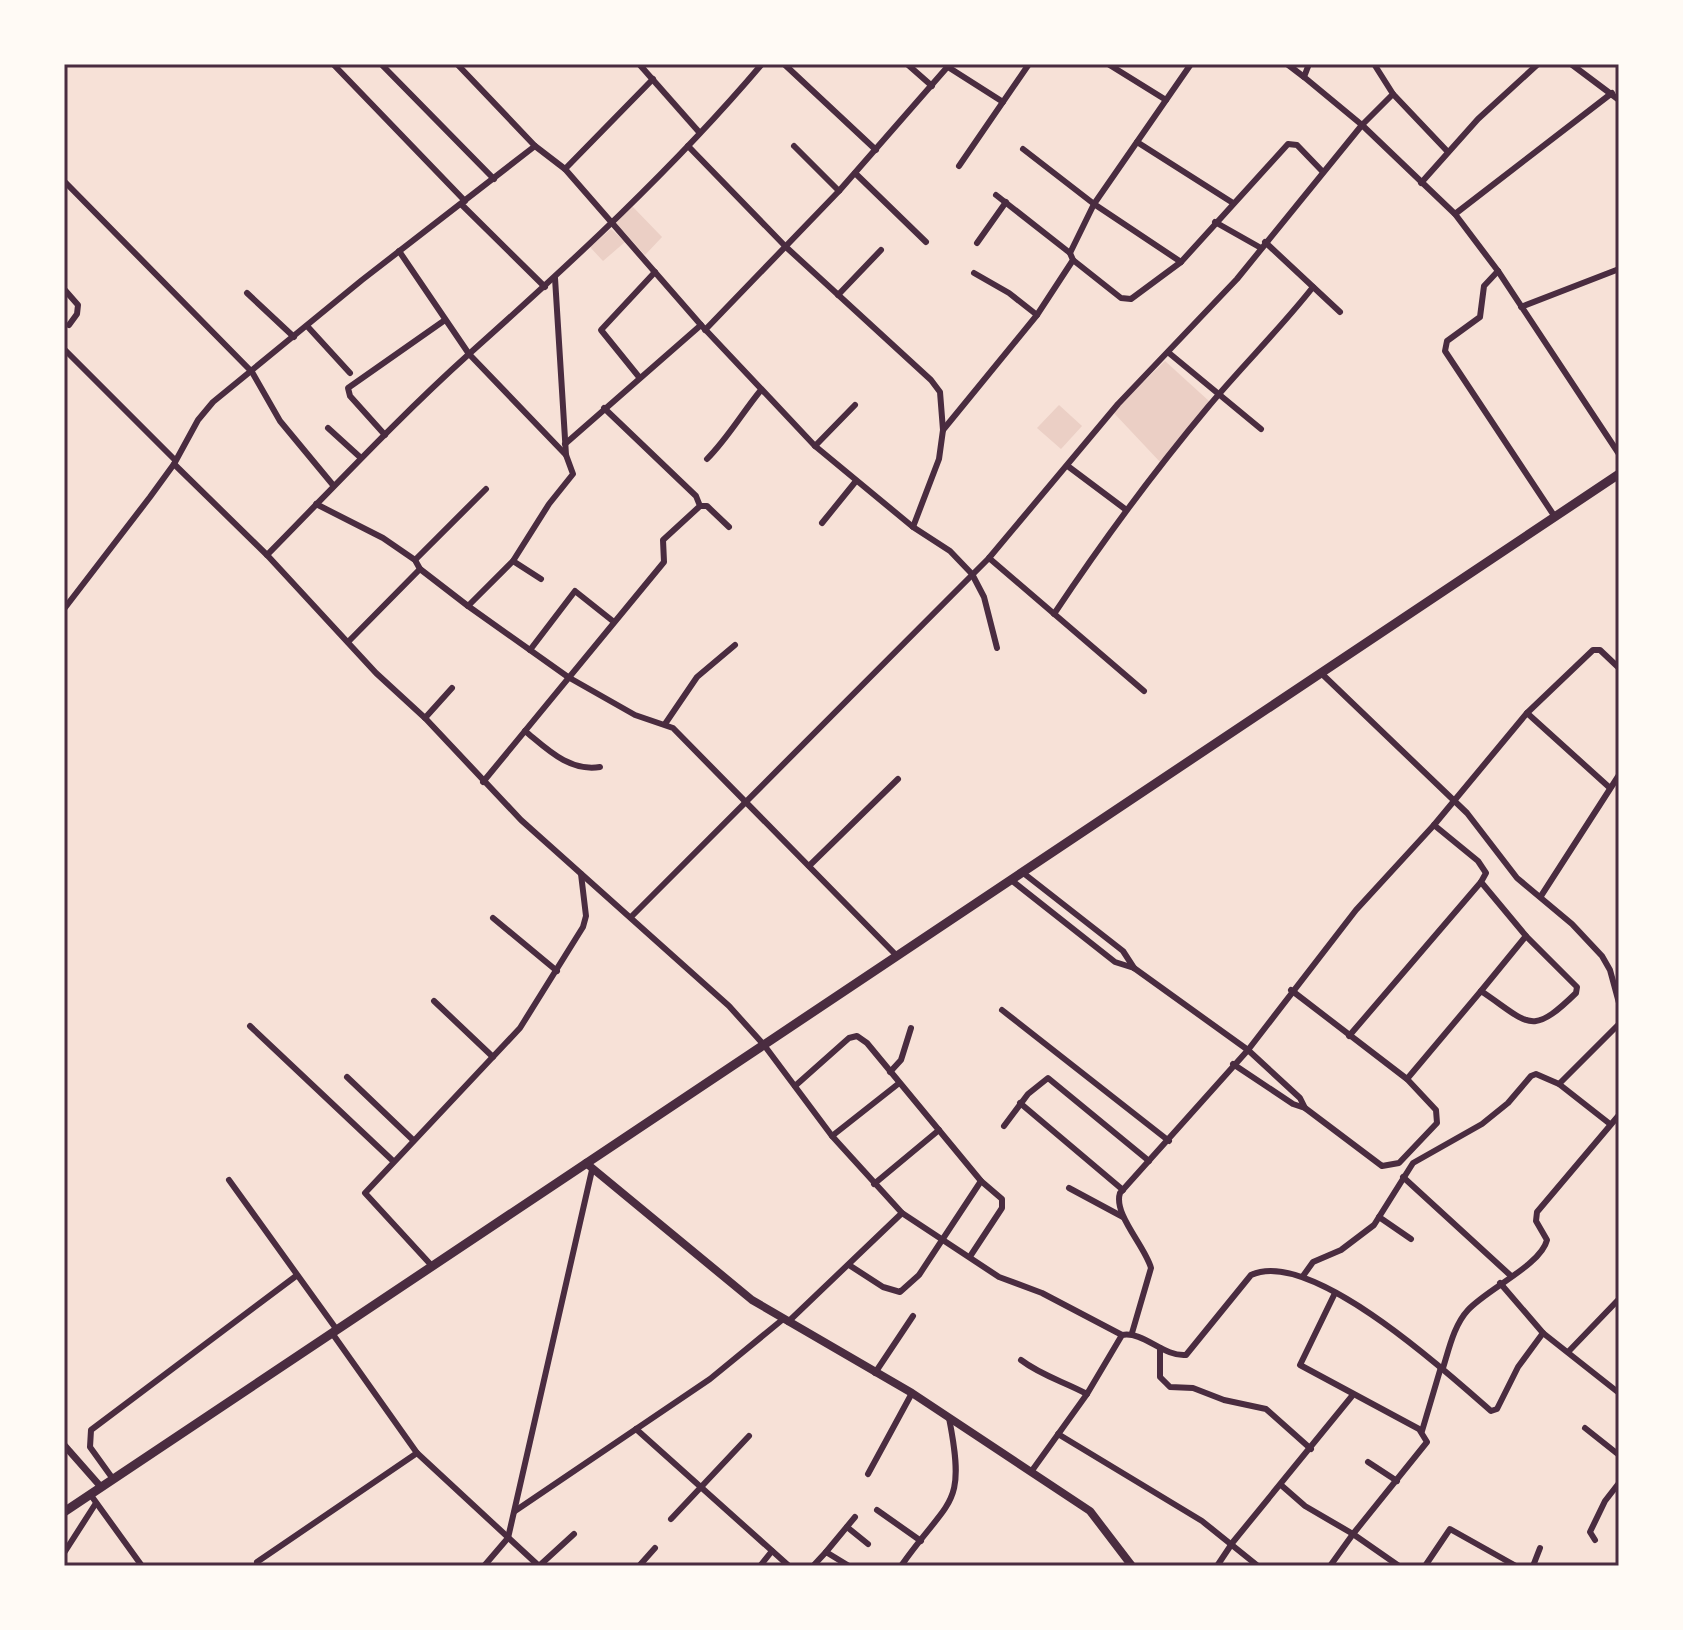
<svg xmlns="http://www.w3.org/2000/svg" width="1683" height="1630" viewBox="0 0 1683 1630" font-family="'Asap Condensed',sans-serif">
<rect width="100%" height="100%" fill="#f7e1d7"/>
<!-- green -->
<g fill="#ebcfc5">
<path d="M632,206L662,237L645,255L616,223Z"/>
<path d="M611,229L625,242L603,261L590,247Z"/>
<path d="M1165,361L1210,402L1161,463L1113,412Z"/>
<path d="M1059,405L1082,426L1061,449L1037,428Z"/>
</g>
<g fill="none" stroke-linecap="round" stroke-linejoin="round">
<!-- minor -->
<g stroke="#4a2c40" stroke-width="6">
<path d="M333,64L465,201"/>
<path d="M381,64L494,179"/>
<path d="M457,64L535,146L565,169L701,325L815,446L913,527L950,551L972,574L984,597L997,648"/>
<path d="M639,64L699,132"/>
<path d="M784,64L876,150"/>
<path d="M907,64L932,86"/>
<path d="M1108,64L1166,100"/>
<path d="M1287,64L1304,77"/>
<path d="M1374,64L1393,94L1362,125L1455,214L1498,271L1619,454"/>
<path d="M1571,64L1619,100"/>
<path d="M948,67L1003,102"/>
<path d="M1393,94L1448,152"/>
<path d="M1137,142L1233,203"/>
<path d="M688,146L786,247L931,380L940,392L943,430"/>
<path d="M794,146L839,191"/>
<path d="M1023,149L1094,204L1181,262"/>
<path d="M959,166L1029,64"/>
<path d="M565,169L653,79"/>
<path d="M855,173L926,242"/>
<path d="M64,181L252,372L280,421L333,485"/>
<path d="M1421,183L1478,119L1538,64"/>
<path d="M996,195L1070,253"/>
<path d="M461,204L545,287"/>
<path d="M1455,214L1612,93"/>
<path d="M1215,222L1261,248"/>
<path d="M1265,242L1340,312"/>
<path d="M977,243L1006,202"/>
<path d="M399,251L469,354L566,455"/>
<path d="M1073,260L1121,298L1131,299L1181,262L1288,144L1297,145L1323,172"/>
<path d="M1498,271L1484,286L1480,317L1447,341L1445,351L1555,517"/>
<path d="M974,273L1009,293L1037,315"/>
<path d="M64,289L78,305L77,314L69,325"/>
<path d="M247,293L294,337"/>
<path d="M838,295L881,250"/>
<path d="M1521,307L1619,269"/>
<path d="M308,327L350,373"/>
<path d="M705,330L839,191L950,64"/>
<path d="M64,349L175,460"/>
<path d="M1169,353L1261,429"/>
<path d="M639,377L601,330L655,272"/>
<path d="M328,428L361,458"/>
<path d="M385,435L350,396L348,388L445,320"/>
<path d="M565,444L701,325"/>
<path d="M815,446L855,405"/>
<path d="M707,459C728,438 742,413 761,390"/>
<path d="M174,464L267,555L376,673L425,718L521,820L729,1006L764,1045L832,1136L902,1213L788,1322"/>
<path d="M1069,467L1125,509"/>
<path d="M316,504L383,538L415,560L420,569L468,606L513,561L549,504L573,474L566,455L555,278"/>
<path d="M700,506H707L729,527"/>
<path d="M822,523L856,481"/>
<path d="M913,527L939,459L943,430L1037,315L1073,260L1070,253L1094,204L1191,64"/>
<path d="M267,555C334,487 399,417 469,354C572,262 673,169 762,64"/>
<path d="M989,558L1144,691"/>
<path d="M415,560L486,489"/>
<path d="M513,561L541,579"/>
<path d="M468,606L568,677L635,715L673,728L897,956"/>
<path d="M64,609L150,497L174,464L198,420L213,402L362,280L535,146"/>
<path d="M1054,614C1102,542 1152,474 1208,407C1242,366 1280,329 1313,287"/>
<path d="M348,642L420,569"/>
<path d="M530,650L575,591L614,622"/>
<path d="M1321,673L1467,813L1517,878L1572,924L1602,956L1610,970L1619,1003"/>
<path d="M1527,713L1610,788"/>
<path d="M425,718L452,688"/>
<path d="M665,724L697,677L735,645"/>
<path d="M525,731C547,749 569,772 600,767"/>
<path d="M483,782L664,562L663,540L700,506L696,496L604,408"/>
<path d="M809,866L898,779"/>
<path d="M1022,872L1123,951L1134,968"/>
<path d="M1011,880L1115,962L1134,968L1248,1050L1300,1098L1305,1108"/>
<path d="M1541,896L1619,775"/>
<path d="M631,917L989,558L1118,404L1237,279L1362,125L1304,77L1309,64"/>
<path d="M493,918L557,971"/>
<path d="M1481,991L1526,936"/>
<path d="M434,1001L493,1057"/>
<path d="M1002,1010L1169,1141"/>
<path d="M250,1026L392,1160"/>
<path d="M1349,1036L1481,882"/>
<path d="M1233,1064L1293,1104L1305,1108L1382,1166L1399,1163L1437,1123L1436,1110L1407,1079L1291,990"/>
<path d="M890,1072L901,1060L911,1028"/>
<path d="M347,1077L412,1139"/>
<path d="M1407,1079L1481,991C1529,1023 1530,1038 1576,993L1577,987L1526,936L1481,882L1486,873L1478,861L1434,825"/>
<path d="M1559,1084L1619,1024"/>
<path d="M795,1086L849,1038L857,1036L867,1043L981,1181L919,1275L900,1292L883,1287L849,1265"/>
<path d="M1020,1103L1123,1190"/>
<path d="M1004,1126L1028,1094L1048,1078L1149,1161"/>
<path d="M832,1136L898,1084"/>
<path d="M1403,1177L1510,1275"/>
<path d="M229,1180L337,1330"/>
<path d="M874,1184L939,1130"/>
<path d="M1069,1188L1123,1217"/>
<path d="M902,1213L999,1277L1042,1293L1122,1335"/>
<path d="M1379,1217L1411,1239"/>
<path d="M971,1255L1002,1208V1199L981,1181"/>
<path d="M432,1266L365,1193L520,1028L583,927L586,916L581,874"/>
<path d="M1303,1276L1313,1262L1341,1250L1374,1225L1413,1163L1482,1124L1508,1103L1531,1076L1536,1074L1559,1084L1610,1124"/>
<path d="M1500,1283L1543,1333L1619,1393"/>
<path d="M332,1333L417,1453L539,1566"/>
<path d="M1132,1333L1151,1268C1145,1246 1113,1214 1120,1193L1248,1050L1356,910L1434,825L1527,713L1593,650H1600L1619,668"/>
<path d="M1160,1348V1377L1170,1387L1193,1388L1224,1400L1266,1409L1311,1449"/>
<path d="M1569,1351L1619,1299"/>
<path d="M1021,1360C1042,1376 1063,1381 1087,1394"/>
<path d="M1443,1368C1449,1349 1454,1325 1468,1310C1487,1289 1541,1265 1547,1240L1536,1221L1537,1212L1619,1115"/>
<path d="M875,1373L913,1316"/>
<path d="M1585,1428L1619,1455"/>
<path d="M636,1429L789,1566"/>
<path d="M1422,1431L1441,1367"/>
<path d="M1058,1434L1202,1521L1258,1566"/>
<path d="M1368,1462L1397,1481"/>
<path d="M1031,1472L1087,1394L1122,1335C1144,1331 1163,1357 1186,1355L1251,1275C1310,1247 1448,1373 1491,1411L1497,1409L1518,1367L1543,1333"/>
<path d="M868,1474L912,1393"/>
<path d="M113,1479L90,1447L91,1430L296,1276"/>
<path d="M1281,1485L1305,1506L1353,1534L1427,1442L1419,1429L1300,1365L1335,1293"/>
<path d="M90,1494L142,1566"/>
<path d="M877,1510L921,1541"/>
<path d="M515,1511L710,1379L782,1320"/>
<path d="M671,1519L749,1436"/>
<path d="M847,1527L868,1544"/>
<path d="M1595,1540L1590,1532L1605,1501L1619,1483"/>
<path d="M826,1552L855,1517"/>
<path d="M64,1553L96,1503"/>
<path d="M257,1562L417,1453"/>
<path d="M484,1566L508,1538L592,1170"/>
<path d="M539,1566L574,1534"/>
<path d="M639,1566L655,1548"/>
<path d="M760,1566L772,1551"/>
<path d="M813,1566L826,1552L849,1566"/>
<path d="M901,1566C949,1497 967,1509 949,1418"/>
<path d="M1217,1566L1233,1542L1352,1396"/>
<path d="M1330,1566L1353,1534L1399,1566"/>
<path d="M1425,1566L1450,1529L1516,1566"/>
<path d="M1533,1566L1540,1548"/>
</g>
<!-- tertiary -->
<path stroke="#4a2c40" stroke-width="7" d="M64,1445L101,1487"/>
<!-- secondary -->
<path stroke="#4a2c40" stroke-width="8" d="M586,1163L752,1300L912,1393L1090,1511L1132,1566"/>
<!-- primary -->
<path stroke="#4a2c40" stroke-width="9" d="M64,1512L1619,474"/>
</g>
<!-- border -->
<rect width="1683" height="1630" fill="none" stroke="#fffaf5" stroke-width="132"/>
<rect x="66" y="66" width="1551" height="1498" fill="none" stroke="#4a2c40" stroke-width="3"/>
</svg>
